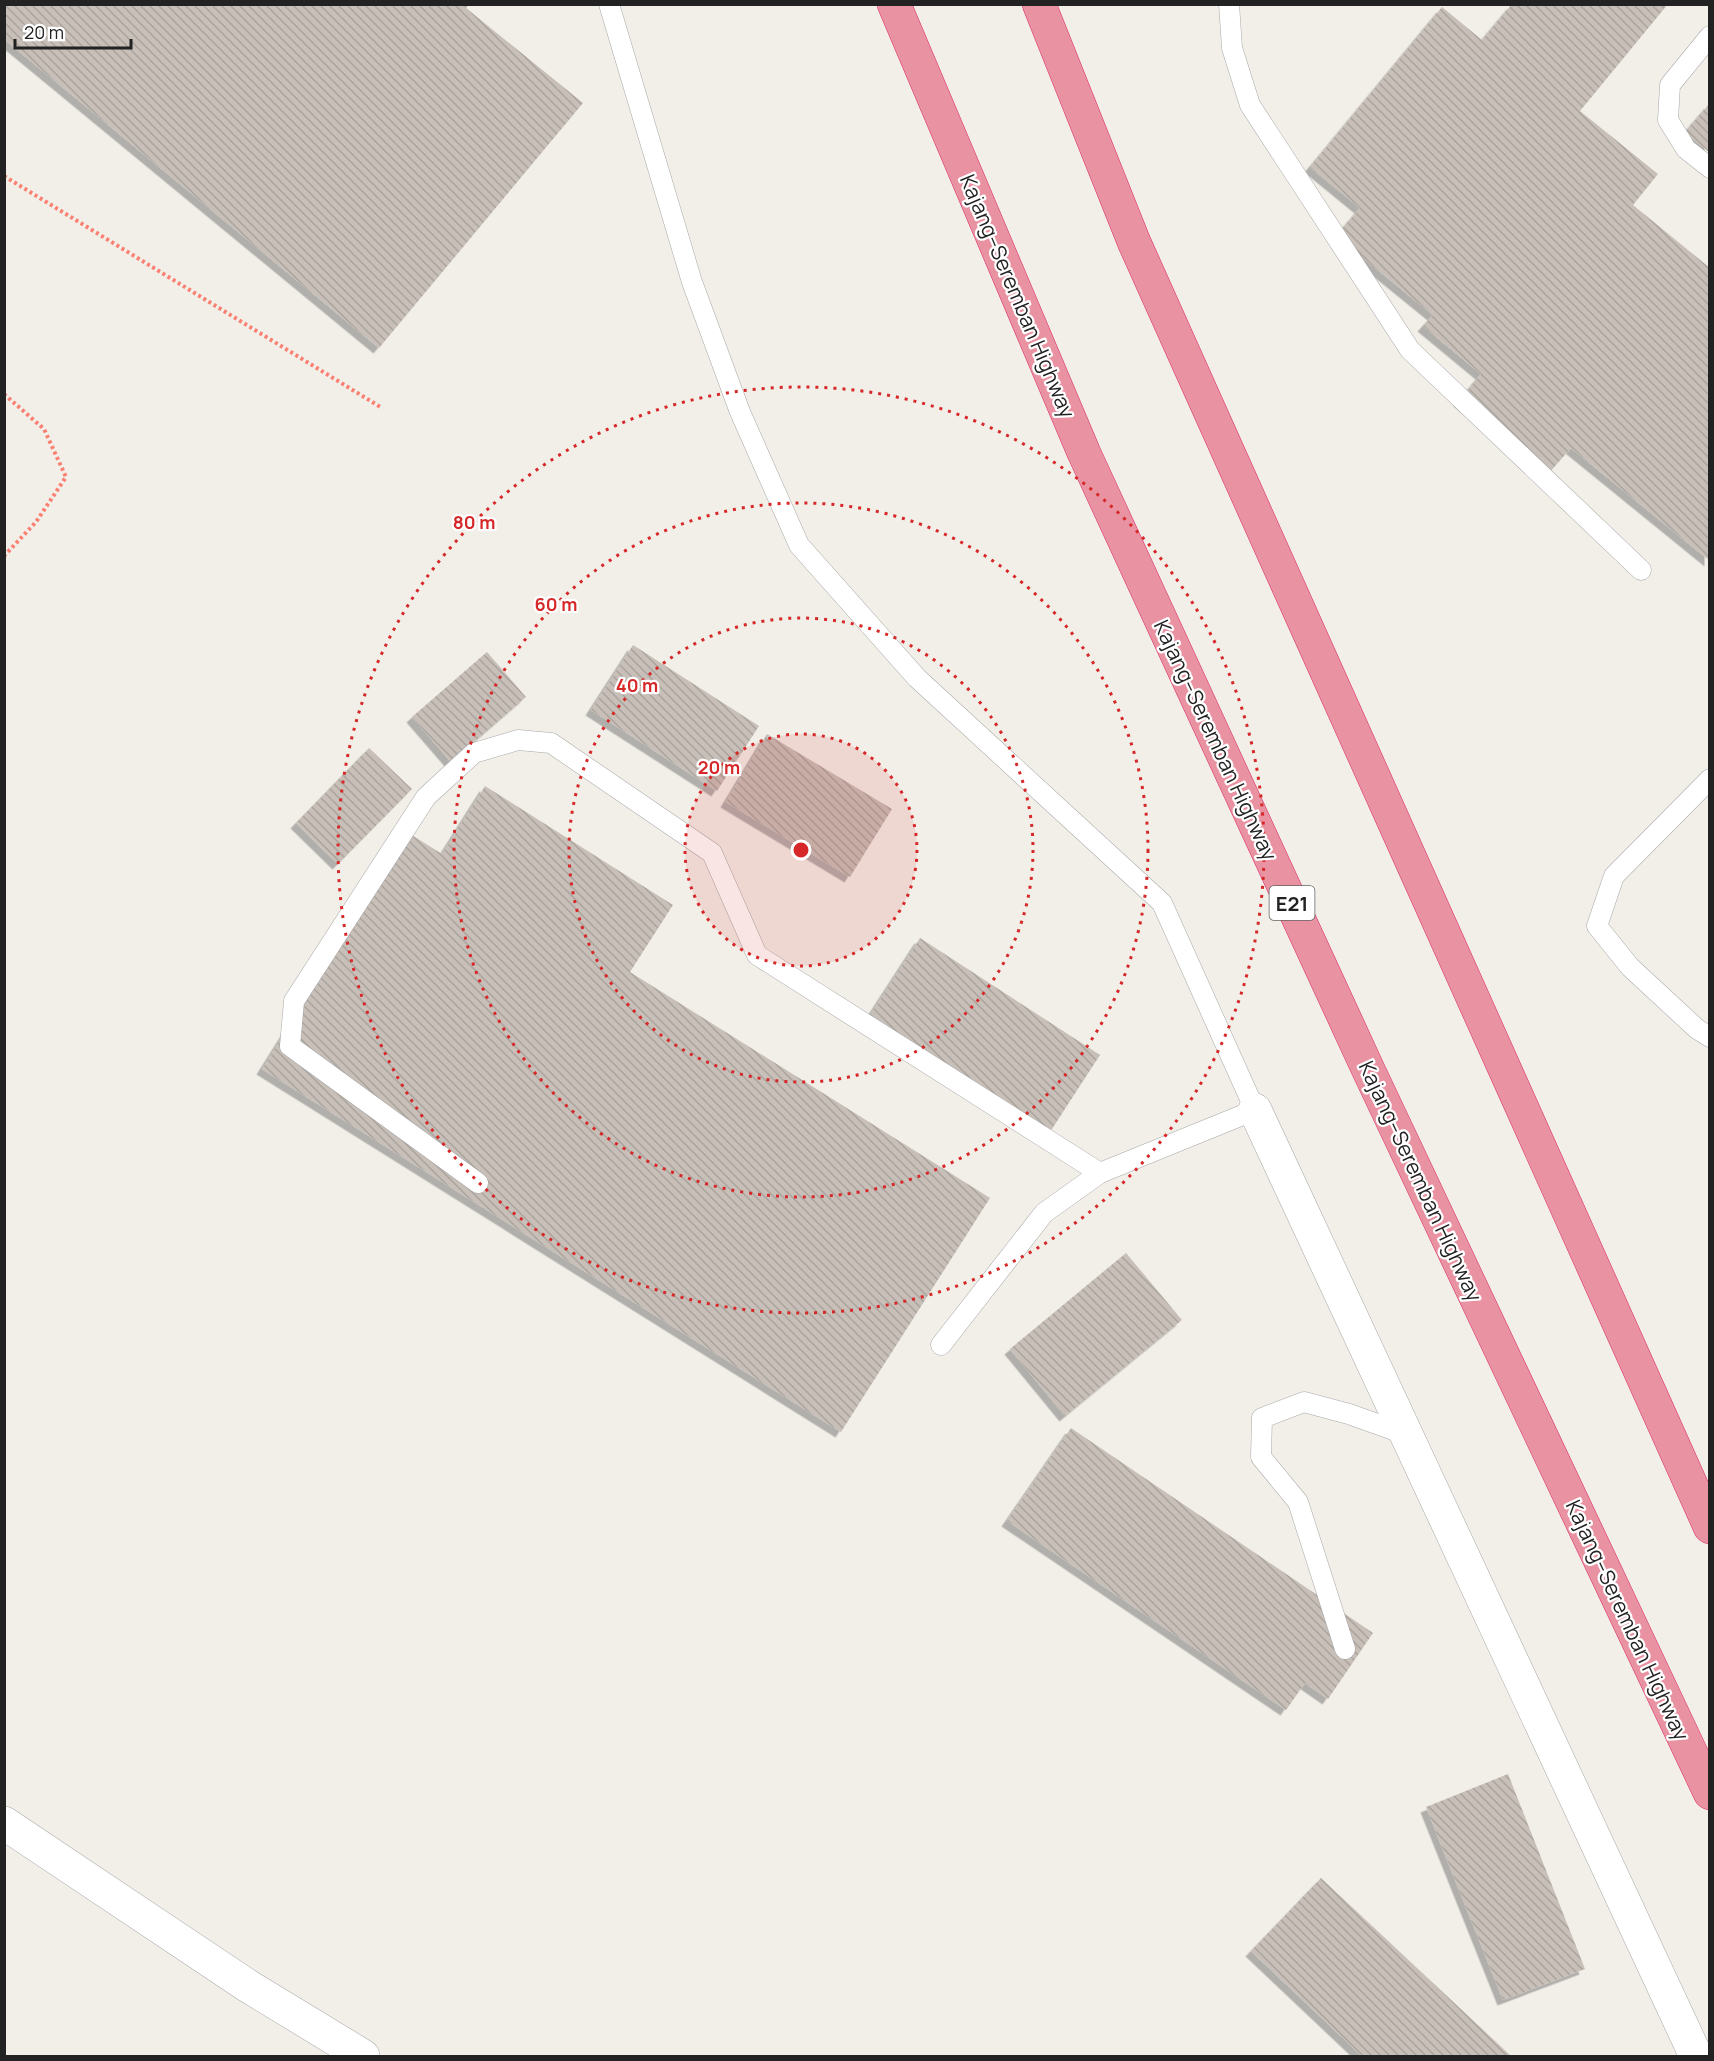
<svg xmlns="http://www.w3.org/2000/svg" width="1714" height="2061" viewBox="0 0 1714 2061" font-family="Manrope,sans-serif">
<defs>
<pattern id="building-back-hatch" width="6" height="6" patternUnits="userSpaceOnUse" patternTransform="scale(1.5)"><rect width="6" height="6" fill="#c7bfb8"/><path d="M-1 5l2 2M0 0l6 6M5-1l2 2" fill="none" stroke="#aba49e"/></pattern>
<filter id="shadow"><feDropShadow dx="-5.5" dy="5.5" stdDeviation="0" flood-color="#0004"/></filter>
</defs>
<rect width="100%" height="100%" fill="#f2efe9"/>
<!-- building -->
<g fill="url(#building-back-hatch)" filter="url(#shadow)">
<path d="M4,4H469L466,8L583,103L379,348L4,39Z"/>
<path d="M1512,4H1668L1580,111L1658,174L1633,205L1710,268V561L1571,448L1548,474L1459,401L1481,374L1423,326L1433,315L1336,236L1360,208L1310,167L1442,7L1482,40Z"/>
<path d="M1710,103V153L1685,132Z"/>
<path d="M633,645L759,726L717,791L591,710Z"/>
<path d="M487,652L526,697L451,762L412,717Z"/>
<path d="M767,734L892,809L850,877L726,802Z"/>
<path d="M369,748L412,789L338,864L296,823Z"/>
<path d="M485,786L673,905L630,972L990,1198L841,1432L262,1069L410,834L442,854Z"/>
<path d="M920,938L1100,1055L1050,1132L870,1015Z"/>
<path d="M1126,1253L1182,1320L1065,1416L1010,1349Z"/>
<path d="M1071,1428L1373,1633L1328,1699L1305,1683L1286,1710L1007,1521Z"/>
<path d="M1508,1774L1585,1969L1503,2000L1426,1807Z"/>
<path d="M1321,1878L1511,2056H1362L1251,1951Z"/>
</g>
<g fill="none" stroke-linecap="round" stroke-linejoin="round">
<!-- service casing -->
<g stroke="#a9a9a9" stroke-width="21">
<g id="service">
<path d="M1229,4L1232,48L1250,105L1410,350L1641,570"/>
<path d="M1710,36L1670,85L1668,120L1686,149L1710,168"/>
<path d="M1710,779L1614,876L1597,926L1630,967L1697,1029L1710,1037"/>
<path d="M478,1183L290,1046L294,1001L426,797L474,753L518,740L551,743L712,853L757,955L1100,1173L1255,1110L1162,903L917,678L799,545L740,412L692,282L609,4"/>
<path d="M941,1345L1044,1213L1100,1173"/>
<path d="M1345,1649L1298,1502L1261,1457L1262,1418L1304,1402L1349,1414L1405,1434"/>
</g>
</g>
<!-- minor casing -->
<g stroke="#a9a9a9" stroke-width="34">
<g id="minor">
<path d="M1255,1110L1696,2056"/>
<path d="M4,1823L248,1986L363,2056"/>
</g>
</g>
<!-- motorway casing -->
<g stroke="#dc2a67" stroke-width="34">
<g id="motorway">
<path d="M894,4L1084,453L1367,1067L1710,1793"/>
<path d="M1039,4L1134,242L1710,1527"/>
</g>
</g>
<!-- path -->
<g stroke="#fa8072" stroke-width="4" stroke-dasharray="3 3" stroke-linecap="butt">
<path d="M4,176L382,408"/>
<path d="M4,394L44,429L66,477L36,522L4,556"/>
</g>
<!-- service -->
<use href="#service" stroke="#fff" stroke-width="20"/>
<!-- minor -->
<use href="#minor" stroke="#fff" stroke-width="33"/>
<!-- motorway -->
<use href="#motorway" stroke="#e892a2" stroke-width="33"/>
</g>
<!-- distance rings -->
<circle cx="801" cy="850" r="116" fill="#d62828" fill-opacity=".12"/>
<g fill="none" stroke="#d62828" stroke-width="3" stroke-dasharray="3 6">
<circle cx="801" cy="850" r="116"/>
<circle cx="801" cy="850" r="232"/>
<circle cx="801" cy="850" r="347"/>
<circle cx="801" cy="850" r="463"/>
</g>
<g text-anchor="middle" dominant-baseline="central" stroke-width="4.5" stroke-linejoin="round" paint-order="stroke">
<!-- shield labels -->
<rect fill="#fff" stroke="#646464" stroke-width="1.5" x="1269.5" y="886" width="45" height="34" rx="4.5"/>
<g font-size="20" font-weight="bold" fill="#222">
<text x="1292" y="903">E21</text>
</g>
<!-- street labels -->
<g font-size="21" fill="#222" stroke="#fff">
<text transform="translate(1018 296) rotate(67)">Kajang–Seremban Highway</text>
<text transform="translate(1216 740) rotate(65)">Kajang–Seremban Highway</text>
<text transform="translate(1421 1181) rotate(65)">Kajang–Seremban Highway</text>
<text transform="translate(1628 1620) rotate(65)">Kajang–Seremban Highway</text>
</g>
</g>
<circle cx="801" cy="850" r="9" fill="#d62828" stroke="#fff" stroke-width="3"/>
<g font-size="18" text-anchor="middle" font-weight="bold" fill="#d62828" stroke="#fff" stroke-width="4.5" stroke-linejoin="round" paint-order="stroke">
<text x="474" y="529">80 m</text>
<text x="556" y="611">60 m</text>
<text x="637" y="692">40 m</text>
<text x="719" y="774">20 m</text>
</g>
<!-- border -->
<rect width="1714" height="2061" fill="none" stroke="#222222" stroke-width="12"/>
<!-- scale -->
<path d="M15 39v9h116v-9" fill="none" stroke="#222222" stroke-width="3"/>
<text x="24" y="39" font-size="18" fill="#222222" stroke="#ffffff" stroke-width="4.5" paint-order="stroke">20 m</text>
</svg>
